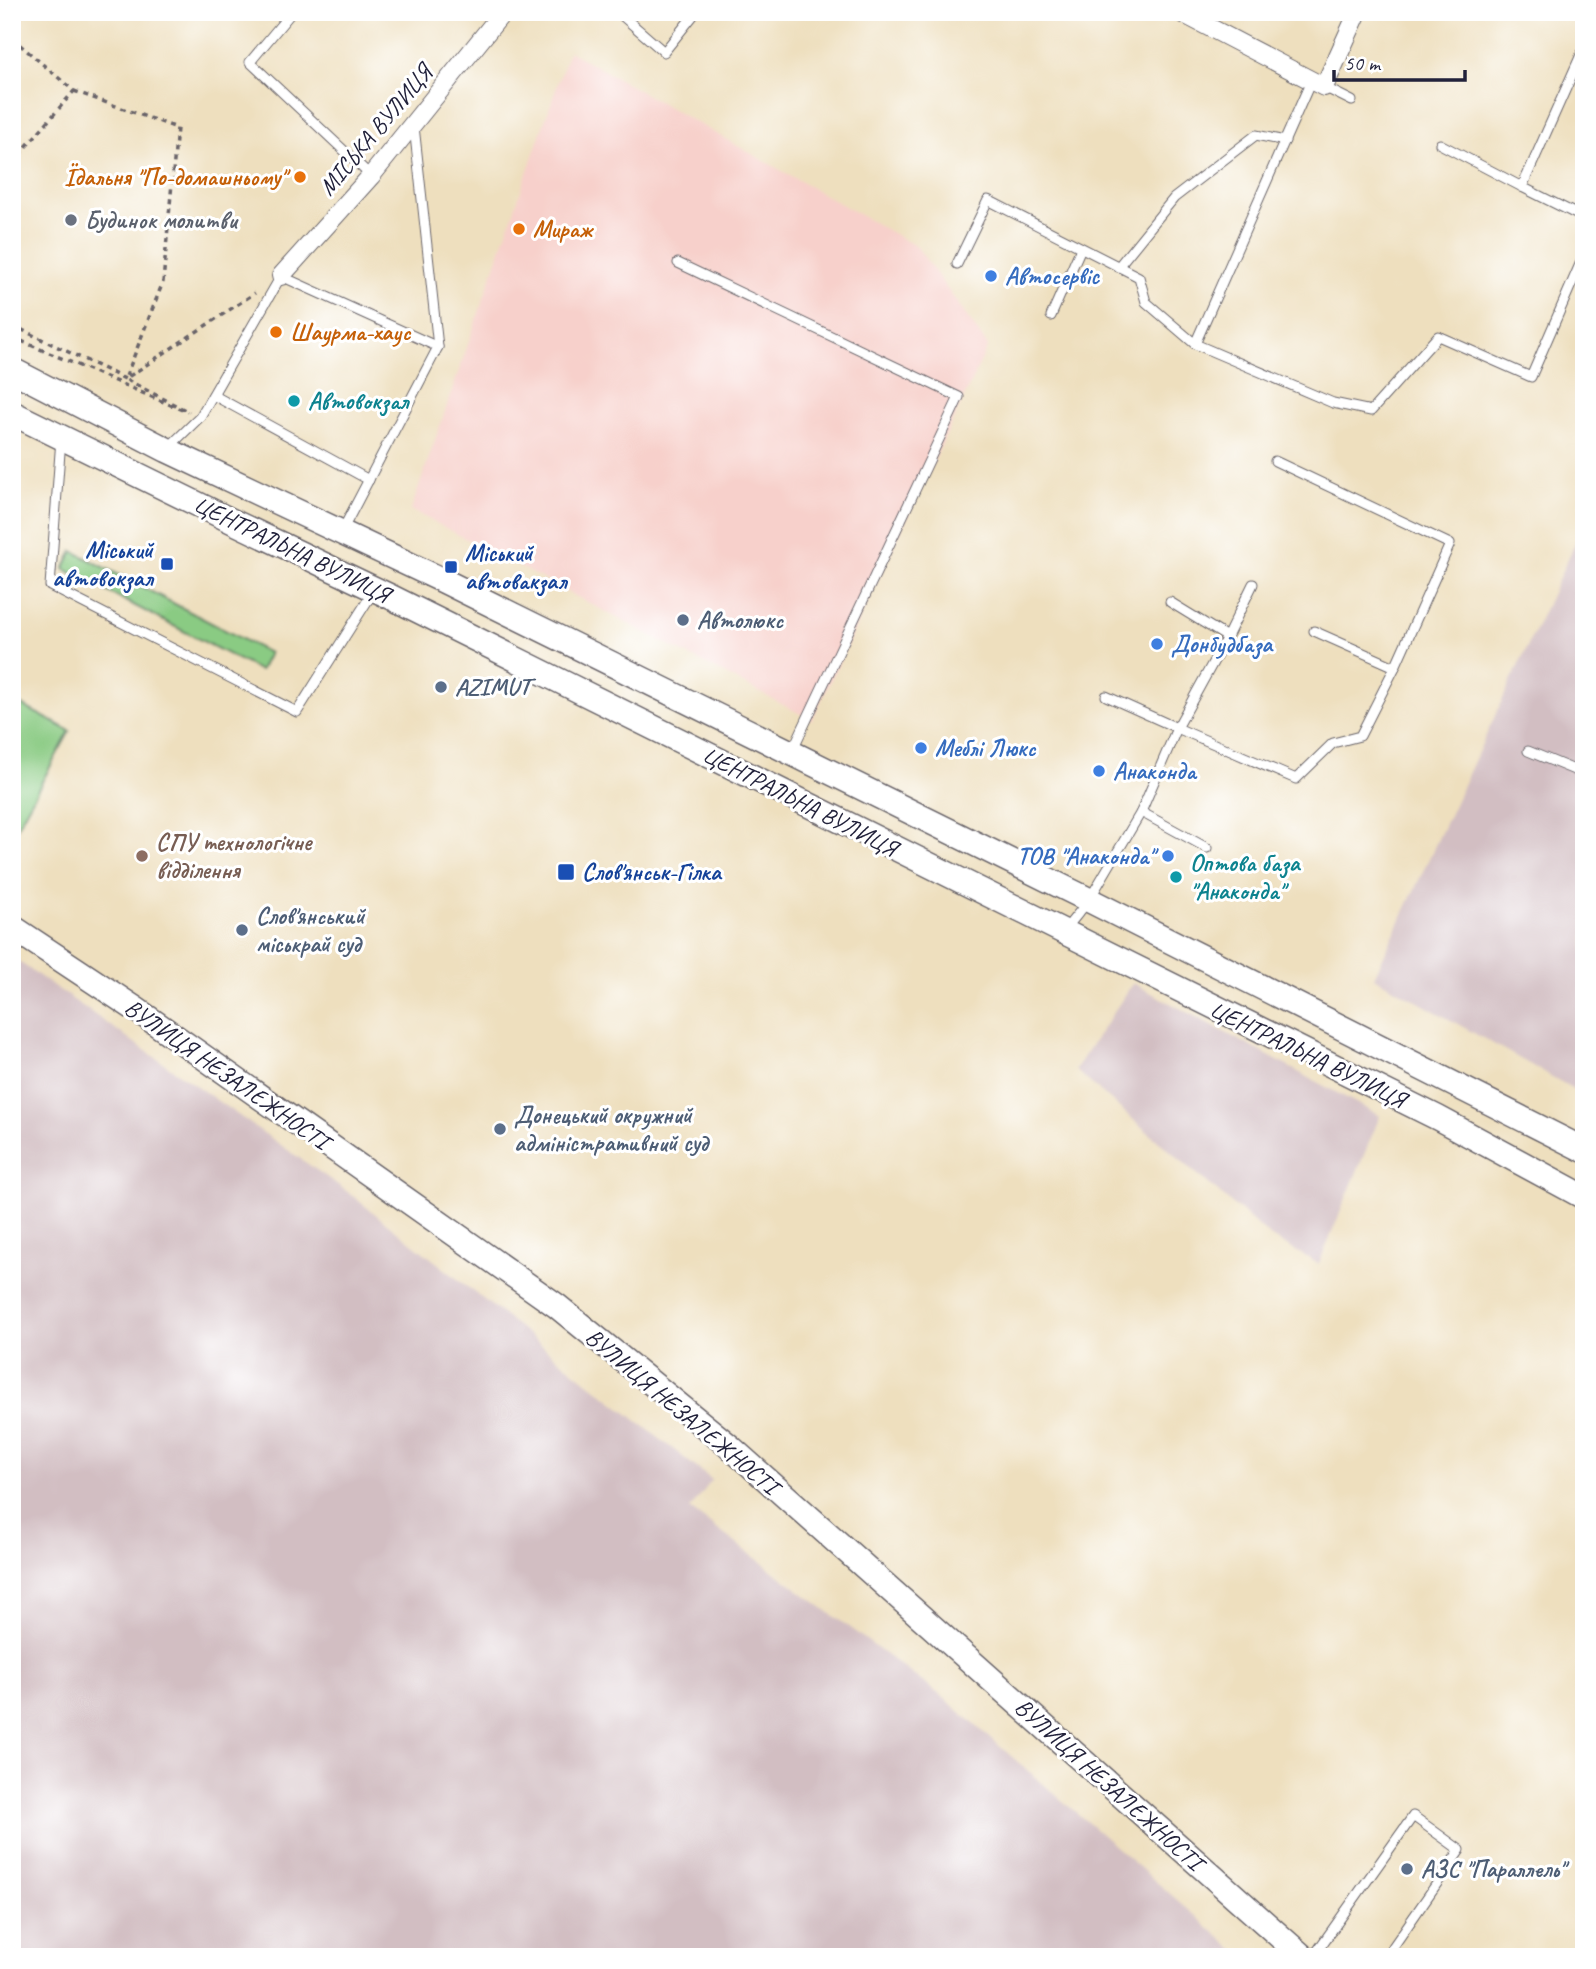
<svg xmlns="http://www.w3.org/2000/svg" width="1596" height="1969" viewBox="0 0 1596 1969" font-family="Caveat,sans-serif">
<rect width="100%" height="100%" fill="#fff"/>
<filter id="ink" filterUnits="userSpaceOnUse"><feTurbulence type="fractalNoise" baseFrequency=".0143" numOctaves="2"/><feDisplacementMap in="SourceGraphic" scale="14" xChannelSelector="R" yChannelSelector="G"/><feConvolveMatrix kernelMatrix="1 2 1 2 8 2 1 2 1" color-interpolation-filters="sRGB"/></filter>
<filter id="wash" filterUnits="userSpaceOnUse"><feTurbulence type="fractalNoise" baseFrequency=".00686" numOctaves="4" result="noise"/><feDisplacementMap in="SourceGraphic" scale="28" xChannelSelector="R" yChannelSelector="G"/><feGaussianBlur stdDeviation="1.57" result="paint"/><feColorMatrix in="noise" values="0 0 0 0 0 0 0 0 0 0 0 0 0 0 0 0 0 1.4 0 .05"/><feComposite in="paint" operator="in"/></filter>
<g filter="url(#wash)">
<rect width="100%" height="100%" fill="#eedfbe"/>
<!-- built -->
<path fill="#f7d0cb" d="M569,51L917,247L988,346L812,720L411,510Z"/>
<!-- industrial -->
<g fill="#d2bec2">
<path d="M1584,524V1095L1374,977Z"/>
<path d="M12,957L345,1190L712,1480L690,1509L944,1698L1243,1957H12Z"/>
<path d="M1133,983L1380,1116L1319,1264L1271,1237L1075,1070Z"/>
</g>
<!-- green -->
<g fill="#8acb83" stroke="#56765f" stroke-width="2">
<path d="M73,551L269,653L260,671L64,569Z"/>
<path d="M12,700L70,731L12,836Z"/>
</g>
</g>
<g filter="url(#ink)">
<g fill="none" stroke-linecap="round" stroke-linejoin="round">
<!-- lane casing -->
<g stroke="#696469" stroke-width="11">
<g id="lane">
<path d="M287,12L290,14L250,62L371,176"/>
<path d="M618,12L664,52L696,12"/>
<path d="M1584,48L1522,187L1584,218"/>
<path d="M1324,87L1352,101"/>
<path d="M414,126L438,347"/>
<path d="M1440,144L1522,187"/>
<path d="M678,263L959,397L792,751"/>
<path d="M957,264L988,200L1139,277L1146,302L1195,344L1311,81"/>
<path d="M1118,267L1174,198L1256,135L1285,141"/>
<path d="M1051,316L1081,248"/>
<path d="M1195,344L1333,403L1371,411L1438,336L1531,377L1584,255"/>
<path d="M213,395L369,480"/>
<path d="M61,439L50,586L297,712L373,592"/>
<path d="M168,448L200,417L281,276L438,347L342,531"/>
<path d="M1275,461L1450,544L1395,667"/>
<path d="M1170,602L1227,637"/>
<path d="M1106,696L1177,728L1227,637L1253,584"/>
<path d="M1528,751L1584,774"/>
<path d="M1207,848L1141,812L1177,728L1296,779L1333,743L1360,736L1395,667L1314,631"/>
<path d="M1064,931L1089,900L1141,812"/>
<path d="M1313,1957L1413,1816L1460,1850L1386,1957"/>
</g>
</g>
<!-- street casing -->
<g stroke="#696469" stroke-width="20">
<g id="street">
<path d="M1180,12L1324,87L1358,12"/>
<path d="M281,276L371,176L503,12"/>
</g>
</g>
<!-- secondary casing -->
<g stroke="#696469" stroke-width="27">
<g id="secondary">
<path d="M12,370L167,450L444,581L1089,900L1584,1150"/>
<path d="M12,413L238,524L391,597L1438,1118L1584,1197"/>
<path d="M12,927L137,1010L557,1306L729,1446L1303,1957"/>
</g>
</g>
<!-- path -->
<g stroke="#696469" stroke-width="3.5" stroke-dasharray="5 5" stroke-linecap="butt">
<path d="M12,38L74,91L12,163"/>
<path d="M74,91L177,128L163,282L125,379L189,412"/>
<path d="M12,325L125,379L255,293"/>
<path d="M12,337L187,412"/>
</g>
<!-- lane -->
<use href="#lane" stroke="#fff" stroke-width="9"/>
<!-- street -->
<use href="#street" stroke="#fff" stroke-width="18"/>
<!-- secondary -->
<use href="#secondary" stroke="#fff" stroke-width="24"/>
</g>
</g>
<!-- markers -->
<g fill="#e8710a" stroke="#fff" stroke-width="2.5">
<circle cx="300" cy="177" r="7"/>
<circle cx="519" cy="229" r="7"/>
<circle cx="276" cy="332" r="7"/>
</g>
<circle fill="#6b7280" stroke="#fff" stroke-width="2.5" cx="71" cy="220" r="7"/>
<g fill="#3f7fe0" stroke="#fff" stroke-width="2.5">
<circle cx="991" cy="276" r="7"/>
<circle cx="1157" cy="644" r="7"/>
<circle cx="921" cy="748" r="7"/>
<circle cx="1099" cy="771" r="7"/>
<circle cx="1168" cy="856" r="7"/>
</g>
<g fill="#0f9aa8" stroke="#fff" stroke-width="2.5">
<circle cx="294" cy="401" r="7"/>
<circle cx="1176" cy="877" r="7"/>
</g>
<g fill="#1a4fb4" stroke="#fff" stroke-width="2.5">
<rect x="160" y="557" width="14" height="14" rx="3.5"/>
<rect x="444" y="560" width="14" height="14" rx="3.5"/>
<rect x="557" y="863" width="18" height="18" rx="3.5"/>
</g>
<g fill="#5c6f8a" stroke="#fff" stroke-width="2.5">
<circle cx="683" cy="620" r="7"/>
<circle cx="441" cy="687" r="7"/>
<circle cx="242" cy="930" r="7"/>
<circle cx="500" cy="1129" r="7"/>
<circle cx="1407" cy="1869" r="7"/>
</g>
<circle fill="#8d6e63" stroke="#fff" stroke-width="2.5" cx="142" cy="856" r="7"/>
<g text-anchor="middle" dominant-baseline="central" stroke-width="6" stroke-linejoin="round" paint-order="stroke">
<!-- street labels -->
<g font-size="24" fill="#22223b" stroke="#fff">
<text transform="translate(375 130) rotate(-50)">МІСЬКА ВУЛИЦЯ</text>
<text transform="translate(292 549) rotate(26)">ЦЕНТРАЛЬНА ВУЛИЦЯ</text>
<text transform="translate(800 801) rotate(27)">ЦЕНТРАЛЬНА ВУЛИЦЯ</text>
<text transform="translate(1308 1054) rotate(26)">ЦЕНТРАЛЬНА ВУЛИЦЯ</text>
<text transform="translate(227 1074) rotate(35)">ВУЛИЦЯ НЕЗАЛЕЖНОСТІ</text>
<text transform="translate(682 1411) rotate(40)">ВУЛИЦЯ НЕЗАЛЕЖНОСТІ</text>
<text transform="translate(1109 1784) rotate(42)">ВУЛИЦЯ НЕЗАЛЕЖНОСТІ</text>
</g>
<!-- food labels -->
<g font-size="24" font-weight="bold" fill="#c56008" stroke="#fff" text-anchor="start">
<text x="286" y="177" text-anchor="end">Їдальня "По-домашньому"</text>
<text x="533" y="229">Мираж</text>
<text x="290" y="332">Шаурма-хаус</text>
</g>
<!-- worship labels -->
<g font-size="24" font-weight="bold" fill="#5b616d" stroke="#fff" text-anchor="start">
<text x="85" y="220">Будинок молитви</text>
</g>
<!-- shop labels -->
<g font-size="24" font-weight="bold" fill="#366cbe" stroke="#fff" text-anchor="start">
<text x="1005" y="276">Автосервіс</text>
<text x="1171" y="644">Донбудбаза</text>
<text x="935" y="748">Меблі Люкс</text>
<text x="1113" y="771">Анаконда</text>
<text x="1154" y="856" text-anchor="end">ТОВ "Анаконда"</text>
</g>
<!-- culture labels -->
<g font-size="24" font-weight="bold" fill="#0d838f" stroke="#fff" text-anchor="start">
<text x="308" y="401">Автовокзал</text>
<text x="1190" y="863">Оптова база<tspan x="1190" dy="28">"Анаконда"</tspan></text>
</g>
<!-- transit labels -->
<g font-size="24" font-weight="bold" fill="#164399" stroke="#fff" text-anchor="start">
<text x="153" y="550" text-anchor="end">Міський<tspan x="153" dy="28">автовокзал</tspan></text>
<text x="465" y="553">Міський<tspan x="465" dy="28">автовакзал</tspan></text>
<text x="582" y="872">Слов'янськ-Гілка</text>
</g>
<!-- service labels -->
<g font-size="24" font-weight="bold" fill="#4e5e75" stroke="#fff" text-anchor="start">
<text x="697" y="620">Автолюкс</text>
<text x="455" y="687">AZIMUT</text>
<text x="256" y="916">Слов'янський<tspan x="256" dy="28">міськрай суд</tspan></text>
<text x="514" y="1115">Донецький окружний<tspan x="514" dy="28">адміністративний суд</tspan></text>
<text x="1421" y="1869">АЗС "Параллель"</text>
</g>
<!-- education labels -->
<g font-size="24" font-weight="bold" fill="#785e54" stroke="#fff" text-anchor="start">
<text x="156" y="842">СПУ технологічне<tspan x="156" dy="28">відділення</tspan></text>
</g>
</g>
<!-- margin -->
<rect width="1596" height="1969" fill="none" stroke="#fff" stroke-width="42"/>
<!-- scale -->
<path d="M1334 70v10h131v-10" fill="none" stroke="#22223b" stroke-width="3.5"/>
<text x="1344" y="70" font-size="21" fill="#22223b" stroke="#ffffff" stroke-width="5" paint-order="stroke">50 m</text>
</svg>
